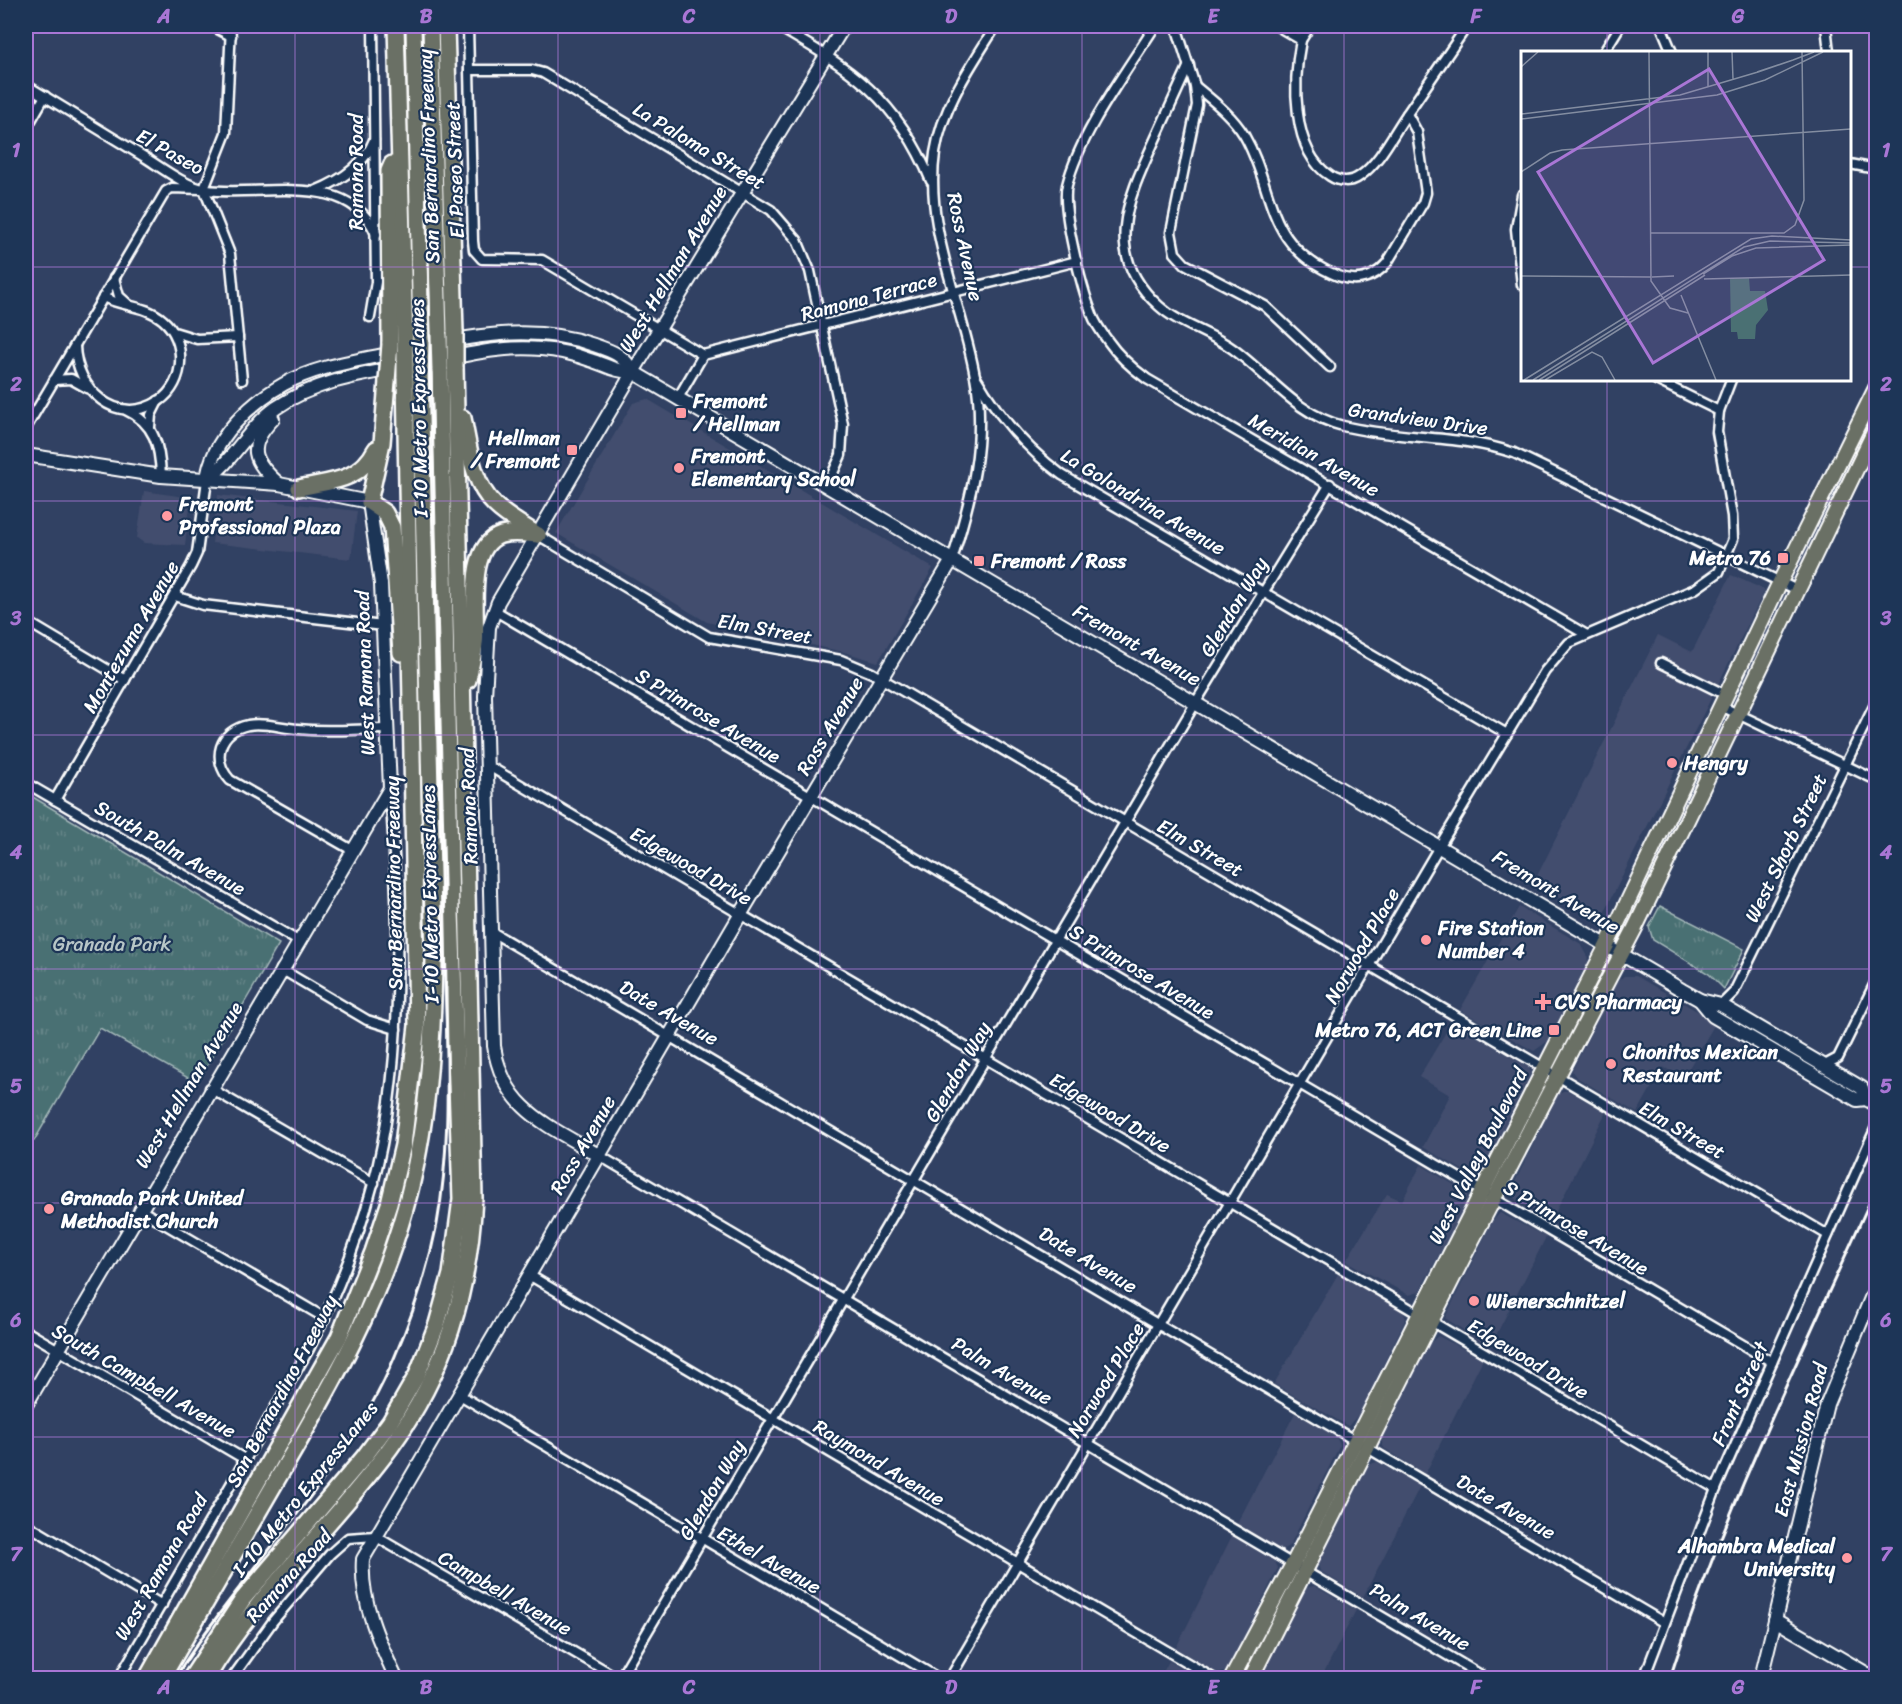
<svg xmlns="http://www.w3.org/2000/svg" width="1902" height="1704" viewBox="0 0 1902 1704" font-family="Sriracha,sans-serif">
<defs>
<pattern id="grass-tufts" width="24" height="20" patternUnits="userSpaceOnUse" patternTransform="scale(1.5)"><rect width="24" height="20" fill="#4a7073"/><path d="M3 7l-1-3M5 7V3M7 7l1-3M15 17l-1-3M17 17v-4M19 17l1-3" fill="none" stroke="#658588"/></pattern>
</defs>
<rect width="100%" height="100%" fill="#314163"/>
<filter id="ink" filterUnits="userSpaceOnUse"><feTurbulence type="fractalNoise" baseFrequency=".0167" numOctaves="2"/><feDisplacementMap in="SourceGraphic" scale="12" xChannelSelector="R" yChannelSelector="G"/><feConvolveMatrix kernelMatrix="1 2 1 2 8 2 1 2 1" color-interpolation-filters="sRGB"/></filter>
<g filter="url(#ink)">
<!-- built -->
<g fill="#434e6e">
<path d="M647,399L933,568L878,662L844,652L707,622L556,533L633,403Z"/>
<path d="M144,491L191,498L185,545L144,543L137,538Z"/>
<path d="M218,495L357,511L351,559L212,543Z"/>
<path d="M1731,575L1765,590L1604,913L1593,915L1533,884L1658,635L1692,652Z"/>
<path d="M1519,907L1581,944L1587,955L1588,962L1548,1041L1534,1051L1460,1010Z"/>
<path d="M1624,976H1636L1716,1022L1683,1078L1663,1067L1637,1113L1576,1077L1572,1071L1616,983Z"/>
<path d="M1452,1022L1528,1067L1531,1072L1481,1172L1473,1176L1423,1147L1450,1095L1419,1077Z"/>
<path d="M1563,1091H1568L1606,1112L1551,1221L1516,1200L1510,1192L1558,1094Z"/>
<path d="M1421,1165L1466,1192L1468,1200L1419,1292L1409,1295L1346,1261L1387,1194L1402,1201Z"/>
<path d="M1500,1213L1546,1237L1490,1347L1445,1318L1492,1222Z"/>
<path d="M1338,1274L1401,1309L1406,1318L1359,1414L1348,1426L1274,1384Z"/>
<path d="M1438,1336L1483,1359L1425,1474L1384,1448L1381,1440L1429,1344Z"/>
<path d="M1295,1413L1336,1437L1340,1445L1290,1545L1282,1550L1237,1524Z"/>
<path d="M1377,1462L1420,1486L1363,1597L1320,1571L1318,1563L1368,1465Z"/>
<path d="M1232,1536L1275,1562L1278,1568L1227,1671L1218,1674L1176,1648Z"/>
<path d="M1314,1586L1356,1610L1321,1678H1259L1306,1588Z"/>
<path d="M1169,1661L1194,1676L1199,1678H1160Z"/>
</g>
<!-- grass -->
<g fill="url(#grass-tufts)" stroke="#a4b8b9" stroke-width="1.5">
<path d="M26,793L279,944L197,1083L100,1028L34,1141L26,1137Z"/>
<path d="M1660,906L1744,949L1724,989L1709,974L1653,940L1649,927Z"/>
</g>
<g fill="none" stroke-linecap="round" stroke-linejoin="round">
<!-- street casing -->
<g stroke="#fff" stroke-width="13">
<g id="street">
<path d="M212,26L231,36"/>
<path d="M231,26L226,133L204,189L230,254L242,380"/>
<path d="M468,26L473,241L474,250L482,259L542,260L703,355"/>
<path d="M777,26C851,69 897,98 931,181"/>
<path d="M1155,26C1126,72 1080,133 1067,185C1061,209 1082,289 1092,314C1095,323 1102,333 1108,341C1119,357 1132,368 1147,379L1585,634"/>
<path d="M1176,26L1195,86L1197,105L1171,232L1175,253L1185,264L1265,306L1330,367"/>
<path d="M1277,26L1301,40C1293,80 1291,151 1330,176C1339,182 1351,183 1360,176C1380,162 1393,134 1407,114"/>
<path d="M1661,26L1672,52"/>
<path d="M1826,26L1829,52"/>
<path d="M1301,40L1310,26"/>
<path d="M1604,52L1620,26"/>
<path d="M1189,65C1177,91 1165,118 1153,144C1127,201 1102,255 1159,306C1180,325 1210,332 1233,349C1270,376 1297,415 1343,426C1399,440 1459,434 1514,453L1797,590"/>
<path d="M469,70H532L543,73L771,210L797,240L810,271L843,424L841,455L827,486"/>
<path d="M26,85C66,109 106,134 146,158C163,169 187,187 207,190C261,197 349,170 376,234"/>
<path d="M1195,86C1213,101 1232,115 1244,135C1276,190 1263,246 1338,276C1357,283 1374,278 1387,263L1423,203L1426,193L1417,132L1407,114L1467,26"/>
<path d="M26,129L45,96"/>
<path d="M1850,164L1876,169"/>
<path d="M315,191C340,181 364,166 374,140"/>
<path d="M1522,195L1516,229L1522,285"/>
<path d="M114,278L119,296L129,305"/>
<path d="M370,317L376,282L373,26"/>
<path d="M174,332L197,339L238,337"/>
<path d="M75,346C76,389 116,428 159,401C186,383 187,340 163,320C146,305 123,307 103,297"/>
<path d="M975,376C998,416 1025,448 1062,475L1507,734"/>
<path d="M54,380L71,379L87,388"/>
<path d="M1656,380L1719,411"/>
<path d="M678,398L703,355L1077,261"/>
<path d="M126,410C155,423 160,447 161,476"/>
<path d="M150,427L151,415L158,401"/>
<path d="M26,428L166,191L172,188L201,189"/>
<path d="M538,535L709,637L841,660L872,673L1828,1235"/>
<path d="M952,560C971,500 987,439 975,376C962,303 924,228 935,153C942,107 972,64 996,26"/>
<path d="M175,596L203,605L383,626"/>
<path d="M494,610L1772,1362"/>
<path d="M26,621L125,680"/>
<path d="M1661,663L1726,695"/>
<path d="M1721,706L1876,780"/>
<path d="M487,765L1716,1489"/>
<path d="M26,783L298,941"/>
<path d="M55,800L191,566L197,553L207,480"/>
<path d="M352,850L230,780C211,759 219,731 248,725C265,722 282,728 298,729C327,732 357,729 386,729"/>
<path d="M492,932L1663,1622"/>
<path d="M281,969L367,1020L396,1029"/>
<path d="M1721,1005L1734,992L1876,702"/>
<path d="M1823,1066L1838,1058L1876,981"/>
<path d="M210,1088L374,1183"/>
<path d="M600,1156L1486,1678"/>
<path d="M139,1209L325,1318"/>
<path d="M529,1275L1213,1678"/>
<path d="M26,1331L246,1460"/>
<path d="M460,1395L938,1678"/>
<path d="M26,1524L162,1605"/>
<path d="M119,1678L309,1349C336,1296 358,1241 373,1184C406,1059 399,918 390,790"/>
<path d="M232,1678L273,1621L330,1554L348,1538L375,1536L618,1678"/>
<path d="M620,1678L1196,702L1330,484"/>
<path d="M950,1678L1440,845L1545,671L1569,643L1695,589L1719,572L1733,539L1732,516L1717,432L1719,411L1731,380"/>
<path d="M1644,1678L1716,1489L1876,1127"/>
</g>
</g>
<!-- secondary casing -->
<g stroke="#fff" stroke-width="16">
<g id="secondary">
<path d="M273,419C246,447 253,461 279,484"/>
<path d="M26,455L161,476L279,484L369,502L381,584L390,788L26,1405"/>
<path d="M207,480C234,460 248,428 276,408C319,378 373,373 424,363C462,356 502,345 541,349C557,350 574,354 590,360C606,365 616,372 633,372L1682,990L1700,1000L1721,1005L1862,1088L1866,1099"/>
<path d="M207,480C211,440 250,403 284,384C317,366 356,361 392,353C459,339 527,321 594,345C612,351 624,355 633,372"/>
<path d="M1700,1000L1713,1016L1857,1100L1866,1099L1876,1105"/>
<path d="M600,1156C550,1126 503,1110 494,1046L485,696L489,627L498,602L633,372L844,26"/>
<path d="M1775,1620L1874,1678"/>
<path d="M396,1678C379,1642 360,1601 363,1559L736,922L952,560"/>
<path d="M1761,1678L1827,1404L1876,1286"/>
</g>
</g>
<!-- primary casing -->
<g stroke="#fff" stroke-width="18">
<g id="primary">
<path d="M1232,1678L1293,1564L1607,945L1780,582L1876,388"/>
<path d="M1251,1678L1470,1244L1635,928L1876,428"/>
</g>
</g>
<!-- highway casing -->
<g stroke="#fff" stroke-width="20">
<g id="highway">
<path d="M396,26L405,342"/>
<path d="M414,26L421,339"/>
<path d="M430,26L439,335"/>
<path d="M446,26L455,332"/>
<path d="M390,344L389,171L392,164"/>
<path d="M387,381L382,443L369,502L385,513L392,527L401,653"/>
<path d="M463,418C469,447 472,483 495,505C507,517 524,526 538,535"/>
<path d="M299,488C331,481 359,482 376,449"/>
<path d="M468,680C470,668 474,655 475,643C478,614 465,547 501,535C513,532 526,534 538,535"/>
<path d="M147,1678L339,1337L373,1252L389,1204L403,1145L417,1026L405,377"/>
<path d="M162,1678C202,1609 242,1540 282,1471C331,1387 379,1303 405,1209C428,1128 433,1042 434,958L420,374"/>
<path d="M191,1678L243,1599L364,1457L390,1422L417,1375L437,1324L451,1274L461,1199L451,911L440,370"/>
<path d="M207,1678C257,1593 332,1527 390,1448C446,1371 469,1292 474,1198L455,367"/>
</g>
</g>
<!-- street -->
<use href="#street" stroke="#1d3557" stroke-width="8"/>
<!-- secondary -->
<use href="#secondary" stroke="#1d3557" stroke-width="12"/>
<!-- primary -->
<use href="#primary" stroke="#6b7065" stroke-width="14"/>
<!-- highway -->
<use href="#highway" stroke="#6b7065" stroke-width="15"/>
<!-- rail -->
<g stroke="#fff" stroke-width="3">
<path d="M175,1678C243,1568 345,1477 395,1356C413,1314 428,1269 437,1224C451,1147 447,1068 446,990C445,900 442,810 440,721C433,489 427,257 422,26"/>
<path d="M1670,1678C1724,1510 1804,1349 1876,1188"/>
</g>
<!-- highway-bridge casing -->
<g stroke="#fff" stroke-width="20" stroke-linecap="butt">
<g id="highway-bridge">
<path d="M455,332V367"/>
<path d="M439,335L440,370"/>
<path d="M405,342V377"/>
<path d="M420,374L421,339"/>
<path d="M387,381L390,344"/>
</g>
</g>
<!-- highway-bridge -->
<use href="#highway-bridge" stroke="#6b7065" stroke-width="15"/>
</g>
</g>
<!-- grid -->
<path fill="none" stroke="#a976d5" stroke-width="1.5" stroke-opacity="0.55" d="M295,26V1678M558,26V1678M820,26V1678M1082,26V1678M1344,26V1678M1607,26V52M26,267H1522M1850,267H1876M1607,380V1678M26,501H1876M26,735H1876M26,969H1876M26,1203H1876M26,1437H1876"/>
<!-- markers -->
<g fill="#ff9aa2" stroke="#1d3557" stroke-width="2">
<rect x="675" y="407" width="12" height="12" rx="3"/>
<rect x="566" y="444" width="12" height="12" rx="3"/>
<circle cx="679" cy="468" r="6"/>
<circle cx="167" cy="516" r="6"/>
<rect x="1777" y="552" width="12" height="12" rx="3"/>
<rect x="973" y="555" width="12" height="12" rx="3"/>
<circle cx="1672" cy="763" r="6"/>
<circle cx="1426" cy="940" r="6"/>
<path d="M1540 993h6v6h6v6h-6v6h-6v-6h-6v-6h6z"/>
<rect x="1548" y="1024" width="12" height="12" rx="3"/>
<circle cx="1611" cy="1064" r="6"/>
<circle cx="49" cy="1209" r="6"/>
<circle cx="1474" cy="1301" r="6"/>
<circle cx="1847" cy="1558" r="6"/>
</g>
<g text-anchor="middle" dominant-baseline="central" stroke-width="4.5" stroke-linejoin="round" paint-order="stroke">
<!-- street labels -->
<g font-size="20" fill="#fff" stroke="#1d3557">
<text transform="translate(699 146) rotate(31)">La Paloma Street</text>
<text transform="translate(170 152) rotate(29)">El Paseo</text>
<text transform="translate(429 156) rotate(-92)">San Bernardino Freeway</text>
<text transform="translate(455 170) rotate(-92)">El Paseo Street</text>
<text transform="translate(356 172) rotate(-90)">Ramona Road</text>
<text transform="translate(965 247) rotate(78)">Ross Avenue</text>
<text transform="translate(673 269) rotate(-59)">West Hellman Avenue</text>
<text transform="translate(869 297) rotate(-15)">Ramona Terrace</text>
<text transform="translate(419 408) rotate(-91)">I-10 Metro ExpressLanes</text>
<text transform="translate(1418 419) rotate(8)">Grandview Drive</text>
<text transform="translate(1314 455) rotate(30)">Meridian Avenue</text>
<text transform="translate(1143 502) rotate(31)">La Golondrina Avenue</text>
<text transform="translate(1234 607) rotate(-59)">Glendon Way</text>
<text transform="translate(765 629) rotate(10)">Elm Street</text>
<text transform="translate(131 637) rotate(-60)">Montezuma Avenue</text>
<text transform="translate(1137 645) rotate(30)">Fremont Avenue</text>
<text transform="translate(365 673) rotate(-92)">West Ramona Road</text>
<text transform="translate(708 716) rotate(31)">S Primrose Avenue</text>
<text transform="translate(830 726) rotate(-59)">Ross Avenue</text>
<text transform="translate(469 806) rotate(-92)">Ramona Road</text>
<text transform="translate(170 848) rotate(30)">South Palm Avenue</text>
<text transform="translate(1200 848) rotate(30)">Elm Street</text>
<text transform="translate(1786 848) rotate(-64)">West Shorb Street</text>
<text transform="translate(691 866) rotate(30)">Edgewood Drive</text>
<text transform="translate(394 883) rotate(-91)">San Bernardino Freeway</text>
<text transform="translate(1556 892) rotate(31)">Fremont Avenue</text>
<text transform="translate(430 894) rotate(-91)">I-10 Metro ExpressLanes</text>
<text transform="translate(1362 946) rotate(-60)">Norwood Place</text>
<text transform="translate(1142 972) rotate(31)">S Primrose Avenue</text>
<text transform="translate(669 1013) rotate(30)">Date Avenue</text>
<text transform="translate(958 1072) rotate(-60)">Glendon Way</text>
<text transform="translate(189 1085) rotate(-59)">West Hellman Avenue</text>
<text transform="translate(1110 1113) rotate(31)">Edgewood Drive</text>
<text transform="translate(1682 1130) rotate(30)">Elm Street</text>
<text transform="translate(583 1145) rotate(-60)">Ross Avenue</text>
<text transform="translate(1478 1156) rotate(-63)">West Valley Boulevard</text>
<text transform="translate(1576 1228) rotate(31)">S Primrose Avenue</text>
<text transform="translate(1088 1260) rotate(31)">Date Avenue</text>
<text transform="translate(1528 1359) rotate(31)">Edgewood Drive</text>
<text transform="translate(1002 1371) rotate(31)">Palm Avenue</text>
<text transform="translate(1106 1380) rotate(-59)">Norwood Place</text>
<text transform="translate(144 1381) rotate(30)">South Campbell Avenue</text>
<text transform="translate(282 1391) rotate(-62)">San Bernardino Freeway</text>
<text transform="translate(1740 1394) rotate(-66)">Front Street</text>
<text transform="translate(1801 1440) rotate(-75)">East Mission Road</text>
<text transform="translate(879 1463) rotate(31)">Raymond Avenue</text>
<text transform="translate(305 1489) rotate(-51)">I-10 Metro ExpressLanes</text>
<text transform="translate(712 1490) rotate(-60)">Glendon Way</text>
<text transform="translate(1506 1507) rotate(30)">Date Avenue</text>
<text transform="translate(769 1560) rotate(30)">Ethel Avenue</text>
<text transform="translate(161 1567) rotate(-60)">West Ramona Road</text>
<text transform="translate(289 1576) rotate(-48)">Ramona Road</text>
<text transform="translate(505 1593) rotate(30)">Campbell Avenue</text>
<text transform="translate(1420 1617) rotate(31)">Palm Avenue</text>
</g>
<!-- poi labels -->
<g font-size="20" font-weight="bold" fill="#fff" stroke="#1d3557" text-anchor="start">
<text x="693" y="401">Fremont<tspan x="693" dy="23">/ Hellman</tspan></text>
<text x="560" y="438" text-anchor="end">Hellman<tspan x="560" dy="23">/ Fremont</tspan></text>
<text x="691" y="456">Fremont<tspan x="691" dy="23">Elementary School</tspan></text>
<text x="179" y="504">Fremont<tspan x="179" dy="23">Professional Plaza</tspan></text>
<text x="1771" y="558" text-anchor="end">Metro 76</text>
<text x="991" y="561">Fremont / Ross</text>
<text x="1684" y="763">Hengry</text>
<text x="1438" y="928">Fire Station<tspan x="1438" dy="23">Number 4</tspan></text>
<text x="1555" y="1002">CVS Pharmacy</text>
<text x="1542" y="1030" text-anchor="end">Metro 76, ACT Green Line</text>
<text x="1623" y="1052">Chonitos Mexican<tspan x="1623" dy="23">Restaurant</tspan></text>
<text x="61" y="1198">Granada Park United<tspan x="61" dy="23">Methodist Church</tspan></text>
<text x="1486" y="1301">Wienerschnitzel</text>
<text x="1835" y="1546" text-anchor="end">Alhambra Medical<tspan x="1835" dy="23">University</tspan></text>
</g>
<!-- park labels -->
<g font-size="20" fill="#b7c6c7" stroke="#1d3557">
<text x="112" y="944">Granada Park</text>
</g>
</g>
<!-- overview -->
<g transform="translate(1521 51)">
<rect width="330" height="330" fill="#314163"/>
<path d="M209,227H228L229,240H244L247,259L235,274L234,288H217L216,281H210Z" fill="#4a7073"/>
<path fill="none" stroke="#838da1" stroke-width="1.5" d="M128,1L130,230L149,257L167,262M187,1V36M211,1L212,28M272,9L293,1M0,16L17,1M0,63L159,44L237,21L272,9L236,21M0,68L196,44L244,29L302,1M0,121L29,102L41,99L330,78M130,182H263L274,174L283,149L281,1M182,223L211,205L235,197L330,194M0,225L130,226M131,226L153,225M183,228L330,224M160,244L195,329M3,329L230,188L251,185L330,189M12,329L223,196L249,190L330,192M18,329L184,224M24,329L71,301L81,306L94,329"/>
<path fill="#a976d5" fill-opacity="0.15" stroke="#a976d5" stroke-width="3" d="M188,18L303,209L132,312L17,121Z"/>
<rect width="330" height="330" fill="none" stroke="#fff" stroke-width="3"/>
</g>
<!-- margin -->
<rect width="1902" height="1704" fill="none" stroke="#1d3557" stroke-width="66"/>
<rect x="33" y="33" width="1836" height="1638" fill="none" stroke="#a976d5" stroke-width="2"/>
<g font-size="20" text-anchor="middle" font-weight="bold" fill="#a976d5">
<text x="164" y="23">A</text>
<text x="426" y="23">B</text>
<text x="689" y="23">C</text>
<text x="951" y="23">D</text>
<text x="1213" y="23">E</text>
<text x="1476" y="23">F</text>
<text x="1738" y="23">G</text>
<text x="16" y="157">1</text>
<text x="1886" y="157">1</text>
<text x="16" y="391">2</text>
<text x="1886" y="391">2</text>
<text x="16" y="625">3</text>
<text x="1886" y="625">3</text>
<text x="16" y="859">4</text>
<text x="1886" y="859">4</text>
<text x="16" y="1093">5</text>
<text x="1886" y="1093">5</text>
<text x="16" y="1327">6</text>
<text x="1886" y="1327">6</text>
<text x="16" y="1561">7</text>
<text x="1886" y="1561">7</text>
<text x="164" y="1694">A</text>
<text x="426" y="1694">B</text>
<text x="689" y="1694">C</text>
<text x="951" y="1694">D</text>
<text x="1213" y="1694">E</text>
<text x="1476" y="1694">F</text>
<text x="1738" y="1694">G</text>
</g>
</svg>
